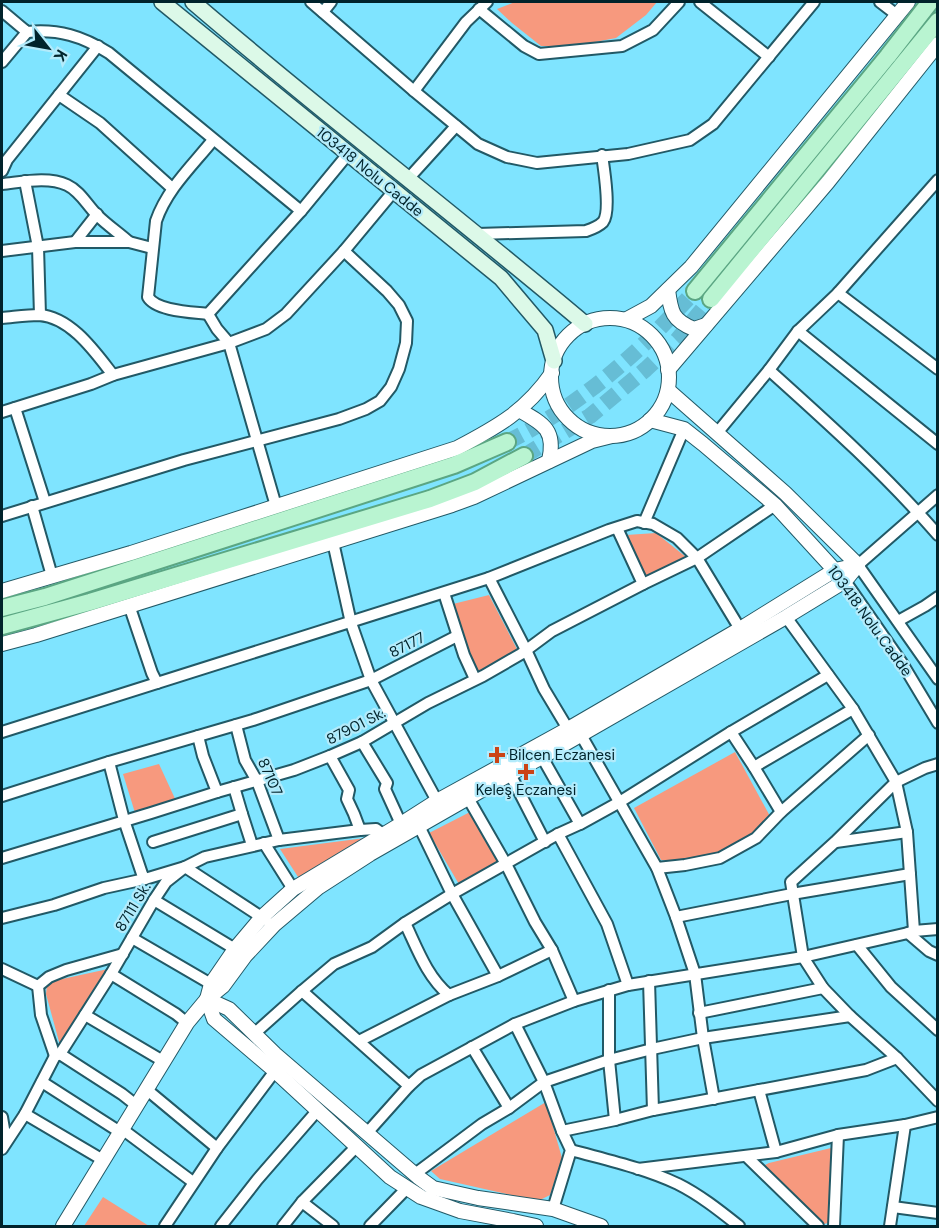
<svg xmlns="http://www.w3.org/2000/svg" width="939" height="1228" viewBox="0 0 939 1228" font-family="'DM Sans',sans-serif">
<rect width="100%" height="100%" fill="#7fe4ff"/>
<!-- green -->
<g fill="#f7997e">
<path d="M515,2H657L646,15L616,38L574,46H541L512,23L497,9Z"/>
<path d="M656,533L686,557L644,581L626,535Z"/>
<path d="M489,595L519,653L477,676L449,605Z"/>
<path d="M735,752L771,818L734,848L683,861L661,860L634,808Z"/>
<path d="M159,764L177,803L136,816L123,774Z"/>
<path d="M472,811L501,863L460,886L429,833Z"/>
<path d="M365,838L300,880L280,849Z"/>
<path d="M108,969L61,1049L46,994L47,985L53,981Z"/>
<path d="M546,1102L562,1158L550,1195L538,1201L440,1179L431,1171Z"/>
<path d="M831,1148H836L831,1222L821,1225L763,1166L769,1163Z"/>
<path d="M103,1197L149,1226H84Z"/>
</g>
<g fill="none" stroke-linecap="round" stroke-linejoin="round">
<!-- primary-tunnel -->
<g stroke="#66bdd5" stroke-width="16" stroke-dasharray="16 8" stroke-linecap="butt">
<path d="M507,442C558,417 605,381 646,342C663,325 679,308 695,291"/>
<path d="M524,456L590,416L646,369L677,340L711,299"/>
</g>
<!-- minor casing -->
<g stroke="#225966" stroke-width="14">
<g id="minor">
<path d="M311,2L414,91L478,144L507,157L537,163L628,154L690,140L713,124L814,2"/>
<path d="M700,2L769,57"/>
<path d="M880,2L897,15"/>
<path d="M479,9L524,46L539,54L622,46L653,30L679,2"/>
<path d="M2,11L27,32C59,29 82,36 109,53L301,211"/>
<path d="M323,12L331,2"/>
<path d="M2,62L27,32"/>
<path d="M414,91L466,22L487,2"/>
<path d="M59,95L100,123L172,188"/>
<path d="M213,140C192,166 167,189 156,221L148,297C156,311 192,312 208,314L301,211L348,154"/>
<path d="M2,171L7,160L98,46"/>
<path d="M408,179L456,126"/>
<path d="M25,181L38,247L40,315"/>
<path d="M2,184C22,182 48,176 67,185C80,191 87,205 97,215C107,225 119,233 129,242"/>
<path d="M477,234L586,231C592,229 599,226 603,222C611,212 604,169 602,155"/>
<path d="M75,242L97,214"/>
<path d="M2,251L75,242H129L152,248"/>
<path d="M838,293L938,369"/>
<path d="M208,314L217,329L229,343L276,506"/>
<path d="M2,318C14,317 27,315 39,315C71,317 95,352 113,375"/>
<path d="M798,331L938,444"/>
<path d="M769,370C828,423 886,475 938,535"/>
<path d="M15,408L45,502"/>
<path d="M2,412L91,384L113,375L229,343L266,329L286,314L344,251L393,192"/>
<path d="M717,433L769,370L798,331L838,293L938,180"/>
<path d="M938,495L858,565L938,679"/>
<path d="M32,506L52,576"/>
<path d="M2,516L184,460L339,419L366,409L380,401L391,387L399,369L406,343L407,321L399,305L387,291L344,251"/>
<path d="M644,523L684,429"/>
<path d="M617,528L643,584"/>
<path d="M333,542L351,623L371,680L437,801"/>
<path d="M489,578L526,650L544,689L568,729"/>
<path d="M845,581L902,663L938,723"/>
<path d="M444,593L464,655L475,679"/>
<path d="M129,605L152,673L157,683"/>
<path d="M786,617L853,709L896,782L907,832L914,931"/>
<path d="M898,621L925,606L938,597"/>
<path d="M236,725L245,760L257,781L279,840"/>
<path d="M2,732L489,578L609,530L637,521L653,524L677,538L697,558L740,629"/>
<path d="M731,732L754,767L781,812"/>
<path d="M581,735L657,868L676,917L695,974L703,1038L714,1099"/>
<path d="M198,736L203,756L217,792"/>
<path d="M362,742L387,783L385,789L401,824"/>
<path d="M330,756L349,790L347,799L354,814L360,830"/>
<path d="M542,757L580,824"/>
<path d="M109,762L124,820L142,874L145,879"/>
<path d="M938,764L925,768L896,782L835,842L791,882L803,957L823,988L850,1016L897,1058L938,1101"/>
<path d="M754,767L853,709"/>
<path d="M510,774L545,842"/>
<path d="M2,796L109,762L253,720L371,680L457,636"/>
<path d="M468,798L506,864L535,922L552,950L574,1001"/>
<path d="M242,814L252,845"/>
<path d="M419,826L452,894L498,976"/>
<path d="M558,834L607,924L628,985"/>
<path d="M153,842L242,814L234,787"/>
<path d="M836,842L907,832"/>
<path d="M264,843L293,889"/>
<path d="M2,858L151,813L217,792L294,770L330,756L362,742L428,703L483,676L521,654L552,631L643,584L697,558L775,505"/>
<path d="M657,868L685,865L720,858L756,838L781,812L869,735"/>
<path d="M154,900L235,949"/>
<path d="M676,917L792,894L910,874"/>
<path d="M2,918L54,905L104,888L145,879L185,867L266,920"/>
<path d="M405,923C417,948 427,977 449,995"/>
<path d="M908,933L929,951L938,955"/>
<path d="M132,938L211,984"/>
<path d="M857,945L891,987L938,1030"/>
<path d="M2,969L38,986"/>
<path d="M111,974L176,1014L187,1023"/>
<path d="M649,981L653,1110"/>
<path d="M609,990V1060L615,1120"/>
<path d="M302,991L409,1086"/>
<path d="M699,1013L823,988"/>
<path d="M85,1015L163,1061"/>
<path d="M515,1024L544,1082L562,1131L571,1150L553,1209"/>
<path d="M255,1033L302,991L334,964L372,947L405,923L452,894L558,834L580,824L618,803L731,732L828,675"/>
<path d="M359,1041L449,995L498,976L552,950"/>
<path d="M472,1047L509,1108"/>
<path d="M60,1054L122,1094L136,1105"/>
<path d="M55,1056L41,1015L38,986L49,977L66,970L123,954"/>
<path d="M42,1082L120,1132"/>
<path d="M146,1089L217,1148"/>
<path d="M759,1090L776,1152"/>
<path d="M25,1114L103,1160"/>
<path d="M2,1117L6,1141"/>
<path d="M122,1129L193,1182"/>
<path d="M562,1131L615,1120L653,1110L866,1070L897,1058"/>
<path d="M367,1133L409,1086L421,1075L515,1024L574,1001L628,985L803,957L908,933L914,931L938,929"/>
<path d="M2,1149L25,1114L55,1056L60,1054L111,974L154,900L166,882L185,867L205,857L279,840L360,830L376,829L384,835"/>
<path d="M571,1150C607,1160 644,1168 678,1184C700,1195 720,1211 739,1226"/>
<path d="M746,1156L818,1226"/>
<path d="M638,1169L776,1152L838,1135L905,1125L938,1117"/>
<path d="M415,1174L482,1124L509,1108L544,1082L609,1060L652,1049L703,1038L850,1016"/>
<path d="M302,1202L333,1226"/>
<path d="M893,1207L938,1213"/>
<path d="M165,1226L217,1148L275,1071"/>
<path d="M221,1226L257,1180L317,1111"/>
<path d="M283,1226L302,1202L356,1147"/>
<path d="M370,1226L407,1188"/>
<path d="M834,1226L838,1135"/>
<path d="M890,1226L905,1125"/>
</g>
</g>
<!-- tertiary casing -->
<g stroke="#225966" stroke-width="16">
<g id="tertiary">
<path d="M668,290C671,312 672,320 694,329L706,325"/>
<circle cx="610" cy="377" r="59"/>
<path d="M627,319L651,306L691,267L908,2"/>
<path d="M668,370L828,182L938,44"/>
<path d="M668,390L785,493L858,565"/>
<path d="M519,410C544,424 556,430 549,461"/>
<path d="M650,420L684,429L703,444L775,505L840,576"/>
<path d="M2,591L131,553L457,448C497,427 526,411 552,373"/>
<path d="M2,644L36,635L452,505L474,497L592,441L612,436"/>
<path d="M207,999L229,1009L275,1054L418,1177L433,1188L478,1198L553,1209L601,1226"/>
<path d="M63,1226L187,1023L207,999L223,986L245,956L274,925L319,887L370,854L510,774L542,757L786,617L845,581L858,565"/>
<path d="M536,1226L513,1221L460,1211L421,1197L390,1177L275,1071L214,1019L207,999L211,984L235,949L262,917L293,889L401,824L437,801L568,729L740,629L835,570L858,565"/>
</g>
</g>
<!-- secondary casing -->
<g stroke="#225966" stroke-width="18">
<g id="secondary">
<path d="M162,2L501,278L545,330L554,361"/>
<path d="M193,2C321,112 456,215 585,324"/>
</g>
</g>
<!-- primary casing -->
<g stroke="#5ba683" stroke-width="20">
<g id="primary">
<path d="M695,291L888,56L930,2"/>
<path d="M711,299L938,21"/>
<path d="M2,608L45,597L454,465L507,442"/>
<path d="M2,626L90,602L430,499L475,482L524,456"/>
</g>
</g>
<!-- minor -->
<use href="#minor" stroke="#fff" stroke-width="10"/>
<!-- tertiary -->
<use href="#tertiary" stroke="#fff" stroke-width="14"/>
<!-- secondary -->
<use href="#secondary" stroke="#dcf9e8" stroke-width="15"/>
<!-- primary -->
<use href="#primary" stroke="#b9f4d1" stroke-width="16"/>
</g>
<!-- markers -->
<g fill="#cb4315" stroke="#b3ebfb" stroke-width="2">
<path d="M494 746h6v6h6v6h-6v6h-6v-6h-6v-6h6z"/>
<path d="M523 763h6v6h6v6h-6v6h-6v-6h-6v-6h6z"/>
</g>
<g text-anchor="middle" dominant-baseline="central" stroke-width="4.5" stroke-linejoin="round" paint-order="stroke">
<!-- street labels -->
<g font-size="15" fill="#01232b" stroke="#b3ebfb">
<text transform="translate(370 172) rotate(39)">103418 Nolu Cadde</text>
<text transform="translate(870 621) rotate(54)">103418 Nolu Cadde</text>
<text transform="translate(407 645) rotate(-27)">87177</text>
<text transform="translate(356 726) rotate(-27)">87901 Sk.</text>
<text transform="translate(270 777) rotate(66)">87107</text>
<text transform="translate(133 907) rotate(-59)">87111 Sk.</text>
</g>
<!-- poi labels -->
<g font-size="15" fill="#01232b" stroke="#b3ebfb" text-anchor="start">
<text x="509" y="755">Bilcen Eczanesi</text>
<text x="526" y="790" text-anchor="middle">Keleş Eczanesi</text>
</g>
</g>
<!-- border -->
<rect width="939" height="1228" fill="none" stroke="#01232b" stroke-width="6"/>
<!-- north arrow -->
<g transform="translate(48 48) rotate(121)" stroke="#b3ebfb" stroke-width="4.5" paint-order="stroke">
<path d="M0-4.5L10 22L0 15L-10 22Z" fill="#01232b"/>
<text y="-9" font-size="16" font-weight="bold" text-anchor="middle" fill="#01232b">K</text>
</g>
</svg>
